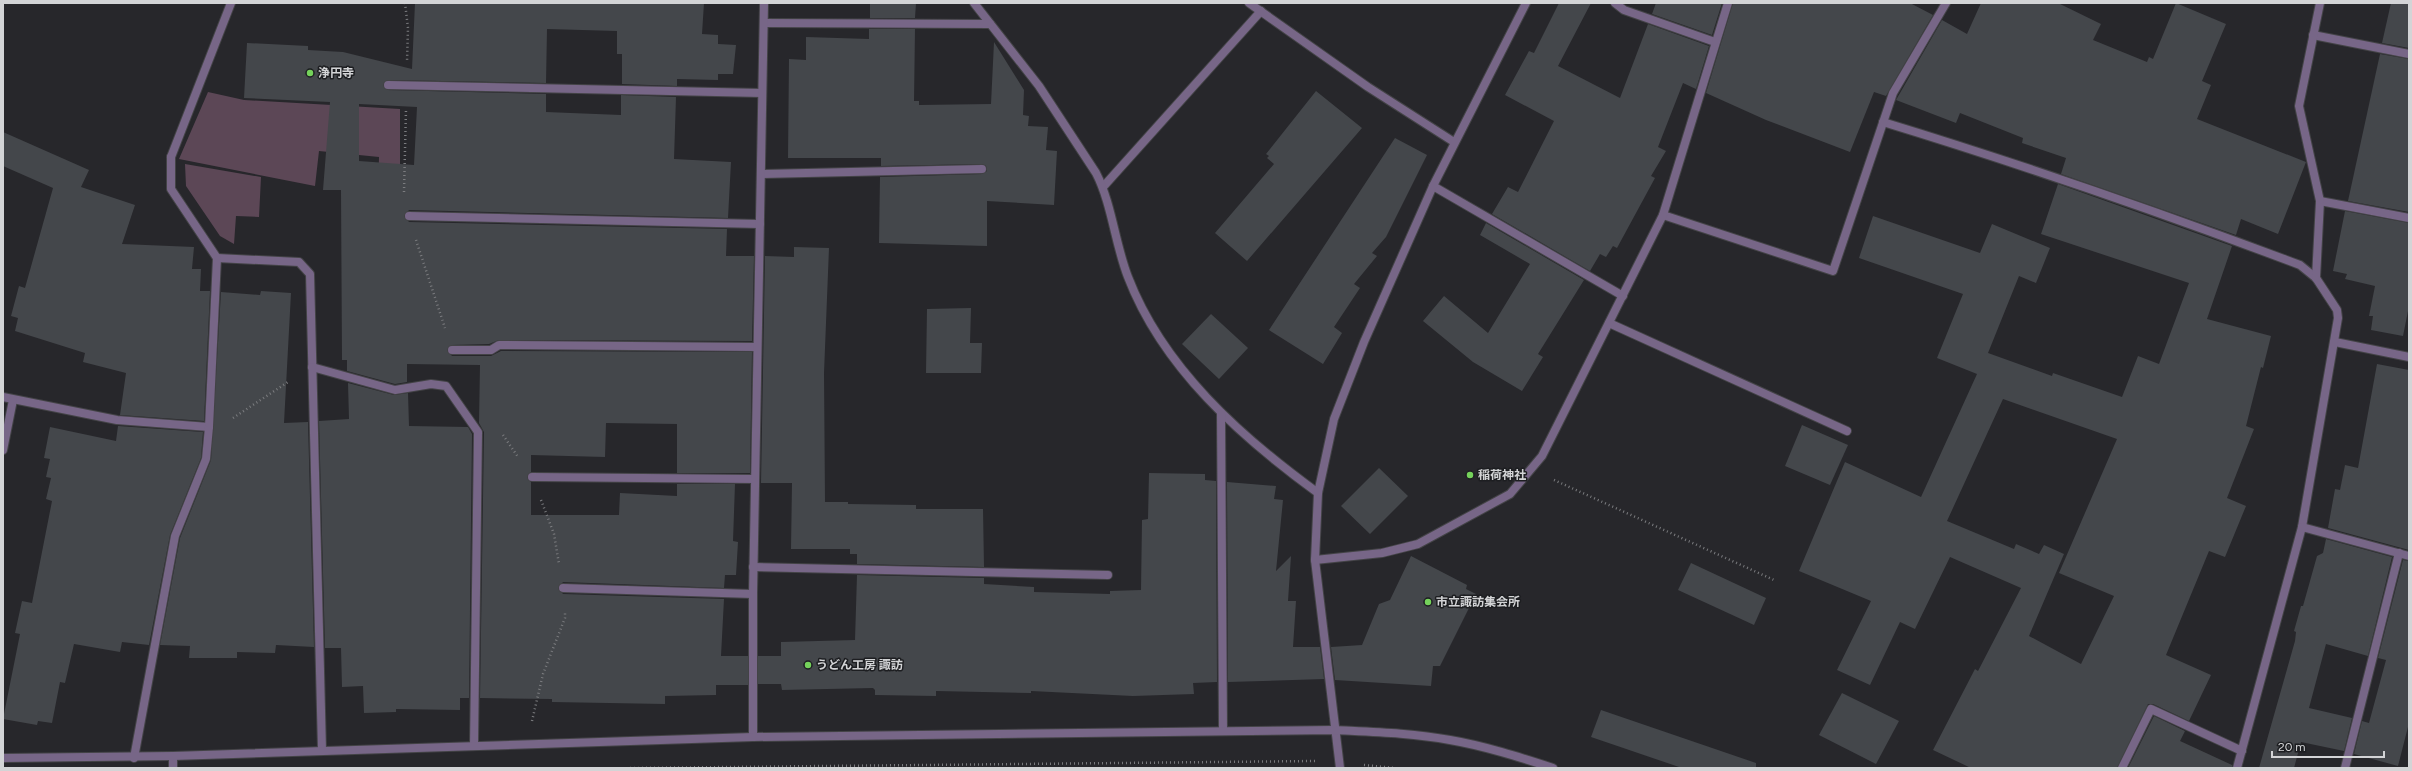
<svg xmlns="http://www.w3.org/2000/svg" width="2412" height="771" viewBox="0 0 2412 771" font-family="Figtree,'Noto Sans JP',sans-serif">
<rect width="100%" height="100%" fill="#27272b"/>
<!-- green -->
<g fill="#5c4756">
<path d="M208,92L244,100L400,109V198L378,195L379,157L319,151L315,186L179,159Z"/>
<path d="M185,164L261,177L259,217L236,216L234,244L220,236L186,186Z"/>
</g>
<!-- building -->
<g fill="#44474b" fill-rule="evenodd">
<path d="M415,3H704L702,34L718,35V44L736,45L733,74H718V80L677,79V86L622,84V54H617V31L547,29L546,83L388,80L383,85L388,90L546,94V112L621,115V95L676,97L674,159L731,162L728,218L409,210L404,216L409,222L727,229L726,256H754L752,341L499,340L489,344L452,345L447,350L452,356H491L501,351L752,352L750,473H677V424L606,423L605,457L531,455V472L527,477L531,482V515H619L620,493L677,496V484H735L733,541L738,542L736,575H725L724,588L563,582L558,588L563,594L724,599L721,656H748V685H716V695L665,696V704L552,702V699L480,698L484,432L479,423L480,365L407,364V382L395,384L347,371V360H342L341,190H323L330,102L244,98L247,43L308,46V50L343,52L412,69ZM359,104L417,107L414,165L359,161Z"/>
<path d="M870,3H916L915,18H870Z"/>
<path d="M1559,3H1591L1558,66L1620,98L1648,24L1709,46L1696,89L1683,83L1658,147L1666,151L1651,176L1655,178L1617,248L1613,246L1606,257L1600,254L1590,271L1492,214L1508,187L1518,192L1554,121L1505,95L1529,51L1534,53Z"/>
<path d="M1656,3H1722L1712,35L1652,14Z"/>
<path d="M1733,3H1910L1933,15L1886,96L1874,92L1850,152L1766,120L1706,93Z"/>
<path d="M1981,3H2058L2101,24L2093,40L2147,62L2149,57L2153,59L2176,3L2226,24L2202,81L2211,85L2197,119L2306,162L2278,234L2241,219L2236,235L2061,174L2066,158L2022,143L2023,138L1960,113L1956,123L1896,100L1942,20L1967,34Z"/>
<path d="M2391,3H2409V48L2382,43Z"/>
<path d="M869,29H915L914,101H919V105L991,104L994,42L1024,90L1023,115L1029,116L1028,126L1048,127L1046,150L1057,151L1054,205L987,201V246L879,243L880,177L982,174L987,171L986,166L982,164L881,166V158H788L789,59L806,60V37L869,39Z"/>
<path d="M2380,54L2409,59V212L2348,201Z"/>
<path d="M1316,91L1362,128L1247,261L1215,233L1274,164L1267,158L1269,156L1266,154Z"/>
<path d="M3,132L89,170L81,187L135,205L122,244L194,247L192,269H201L200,291H210L204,421L120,415L126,373L83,362L85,353L15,331L18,318L11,316L19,286L25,288L53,188L3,166Z"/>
<path d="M1395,138L1427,155L1386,237L1372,253L1377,256L1354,284L1360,288L1334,327L1342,333L1323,364L1269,330Z"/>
<path d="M2058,184L2232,246L2207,319L2271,336L2263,368L2261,367L2246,426L2254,429L2227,498L2246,506L2225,557L2209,551L2166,655L2211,675L2189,721L2153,704H2148L2117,768H1971L1933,750L1975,669L1978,671L2021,588L1950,557L1915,629L1900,622L1870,685L1837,670L1871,601L1799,571L1845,462L1921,497L1977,374L1937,358L1963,294L1859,258L1873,216L1980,253L1992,224L2050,248L2036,283L2019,276L1988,353L2052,376L2053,373L2122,397L2138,356L2159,364L2189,283L2041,234ZM2003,399L2117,439L2059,573L2114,596L2081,664L2029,636L2064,554L2044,545L2039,554L2016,544L2014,549L1947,521Z"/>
<path d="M2345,211L2409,223V306L2403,336L2371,330L2373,316H2369L2375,286L2345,279L2347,274L2333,271Z"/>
<path d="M1486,223L1584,280L1538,354L1543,357L1522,391L1473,362L1423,321L1444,296L1488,333L1530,264L1480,235Z"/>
<path d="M794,247L829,248L824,373L825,502H848V504L916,505V509H983L984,567L857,564V554H850V549H791L792,483H761L765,256L794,257Z"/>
<path d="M261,291L291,293L284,423L308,422L314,647L276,645L275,653L237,652V658H189L190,646L160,645L180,538L211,460L221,292L260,295Z"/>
<path d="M971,308L970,343H982L981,373H926L927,309Z"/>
<path d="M1211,314L1248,348L1219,379L1182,344Z"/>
<path d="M2377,364L2409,370V550L2328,528L2335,489L2340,490L2345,465L2358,468Z"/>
<path d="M348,383L394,395L408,393L409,426L468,427L472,434L469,698H460V710L396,709V712L364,713L363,686L342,687L341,648H325L319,421L349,419Z"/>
<path d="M1802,425L1848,445L1830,485L1785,466Z"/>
<path d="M118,426L203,432L201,458L170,535L149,645L122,642L120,652L74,644L65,683L60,682L52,723L38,721L37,725L3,719L20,634L15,633L22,601L32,603L52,501L46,499L51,478L46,477L50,459L44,458L50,427L116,441Z"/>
<path d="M1379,468L1408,496L1370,534L1341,506Z"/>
<path d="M1149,473L1205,474V480L1216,481L1217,682L1193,683L1194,694L1133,696L1031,691V693L936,691V696L875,695V690L873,688L782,690L781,684H758V656H781V642L855,640L857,575L984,578V584L1034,587V592L1110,594V591L1141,590L1142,520L1148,519Z"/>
<path d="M1227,482L1276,486L1274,499L1283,500L1276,571L1291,556L1288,601H1296L1293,647H1320L1324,679L1228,682Z"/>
<path d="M2326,539L2392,557L2368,656L2326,644L2309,708L2352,718L2344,751L2301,742L2294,768H2259L2295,641L2296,632L2294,631L2301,606H2303L2317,556L2323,553Z"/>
<path d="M1411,556L1467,585L1466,589L1476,594L1440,666H1433L1431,686L1335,680L1331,647L1362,645L1379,604L1390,600Z"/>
<path d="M2403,560L2409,561V723L2398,766L2354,754L2362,721L2369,723L2386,660L2378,658Z"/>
<path d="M1691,563L1766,598L1754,625L1678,590Z"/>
<path d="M1842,693L1899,721L1876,764L1819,735Z"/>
<path d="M1601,710L1756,763V768H1682L1591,737Z"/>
<path d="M2154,716L2185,731L2180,741L2232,765V768H2128Z"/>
</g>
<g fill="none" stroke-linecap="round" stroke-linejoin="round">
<!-- service casing -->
<g stroke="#434346" stroke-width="10">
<g id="service">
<path d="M388,85L762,93"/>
<path d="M171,157L231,3"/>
<path d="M761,174L982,169"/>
<path d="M1433,186L1623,296"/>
<path d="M1103,187L1261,11"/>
<path d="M2320,201L2409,218"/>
<path d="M409,216L760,224"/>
<path d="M1609,323L1847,431"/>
<path d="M2335,342L2409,357"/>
<path d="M452,350H491L499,345L757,347"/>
<path d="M532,477L755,479"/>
<path d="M753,567L1108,575"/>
<path d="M563,588L753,594"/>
</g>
</g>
<!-- minor casing -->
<g stroke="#434346" stroke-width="10">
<g id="minor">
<path d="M974,3L1039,86L1096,173C1112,204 1115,244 1128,277C1163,368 1241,437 1318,493"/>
<path d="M1249,3L1368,87L1454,142"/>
<path d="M1615,3L1624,10L1715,42"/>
<path d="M764,23L990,24"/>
<path d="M2313,35L2409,54"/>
<path d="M1883,122C2024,165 2162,213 2300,265L2316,278L2337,310L2338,318L2302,527L2237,768"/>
<path d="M1663,215L1833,271L1893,93L1946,3"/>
<path d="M217,258L299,262L310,274L322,750"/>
<path d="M2316,278L2320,201L2299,106L2320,3"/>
<path d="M312,367L395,390L431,384L446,386L478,432L474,746"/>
<path d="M3,397L117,420L209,427"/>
<path d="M1221,413L1223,731"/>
<path d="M3,450L13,400"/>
<path d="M2302,527L2409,556"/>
<path d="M1315,560L1382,553L1418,544L1510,494L1542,456L1663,215L1728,3"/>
<path d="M753,737V594L764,3"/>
<path d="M134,758L175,536L206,459L209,427L217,258L171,189V157"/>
<path d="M173,768V756"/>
<path d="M1340,768L1315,560L1318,493L1334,419L1364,342L1433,186L1526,3"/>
<path d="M2122,768L2151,709L2242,751"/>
<path d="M2345,768L2399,553"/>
</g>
</g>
<!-- tertiary casing -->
<g stroke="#434346" stroke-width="10">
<path id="tertiary" d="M3,758L173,756L753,737L1334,730C1373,732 1412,733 1450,740C1485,746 1519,757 1553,768"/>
</g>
<!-- path -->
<g stroke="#7b7c7f" stroke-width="2.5" stroke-dasharray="1 3" stroke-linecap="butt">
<path d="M405,3L408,28L407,62"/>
<path d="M404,192L406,109"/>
<path d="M416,240L445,328"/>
<path d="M233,418L288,382"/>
<path d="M503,435L518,457"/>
<path d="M1554,480L1774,580"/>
<path d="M541,500L554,534L559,564"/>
<path d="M532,721L543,674L565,618V611"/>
<path d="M1364,765L1395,768"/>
<path d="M630,768L1315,761"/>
</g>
<!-- service -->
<use href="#service" stroke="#776687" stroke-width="8"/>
<!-- minor -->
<use href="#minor" stroke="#776687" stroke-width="8"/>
<!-- tertiary -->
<use href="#tertiary" stroke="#776687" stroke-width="8"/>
</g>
<!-- markers -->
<g fill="#75d25b" stroke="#1d1e21" stroke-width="1.5">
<circle cx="310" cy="73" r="4"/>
<circle cx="1470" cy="475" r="4"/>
<circle cx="1428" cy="602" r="4"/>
<circle cx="808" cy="665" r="4"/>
</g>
<g text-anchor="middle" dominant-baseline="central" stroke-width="3" stroke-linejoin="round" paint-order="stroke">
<!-- poi labels -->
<g font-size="12" font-weight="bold" fill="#d3d4d6" stroke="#1d1e21" text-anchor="start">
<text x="318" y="73">浄円寺</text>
<text x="1478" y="475">稲荷神社</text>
<text x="1436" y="602">市立諏訪集会所</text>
<text x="816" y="665">うどん工房 諏訪</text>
</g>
</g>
<!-- border -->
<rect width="2412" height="771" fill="none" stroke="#d3d4d6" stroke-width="8"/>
<!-- scale -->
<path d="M2272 751v6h112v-6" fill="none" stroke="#d3d4d6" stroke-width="2"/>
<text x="2278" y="751" font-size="12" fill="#d3d4d6" stroke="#1d1e21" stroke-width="3" paint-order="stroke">20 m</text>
</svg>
